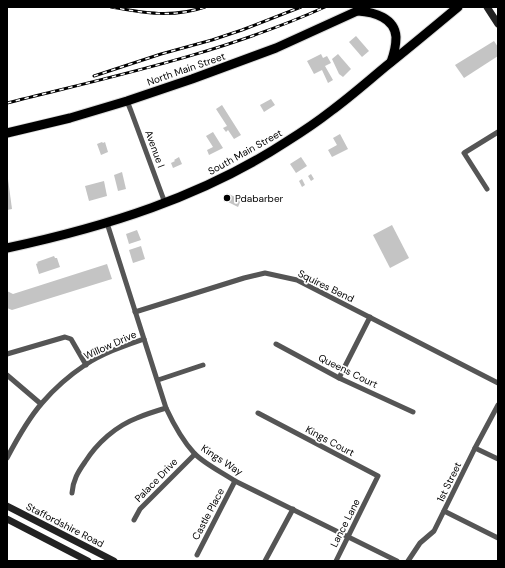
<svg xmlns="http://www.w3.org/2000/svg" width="505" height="568" viewBox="0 0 505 568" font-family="'DM Sans',sans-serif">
<rect width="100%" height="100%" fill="#fff"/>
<!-- building -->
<g fill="#c4c4c4">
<path d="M356,36L369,51L362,57L349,42Z"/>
<path d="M494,41L498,47V56L464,78L455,65Z"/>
<path d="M321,54L323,58L327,56L331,63L325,66L333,80L328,83L322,70L314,74L307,61Z"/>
<path d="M338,54L351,69L343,77L339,74L332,59Z"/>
<path d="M271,99L275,105L264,112L260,105Z"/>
<path d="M222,105L241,135L234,139L228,130L226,132L223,128L227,126L216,109Z"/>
<path d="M213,132L223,148L209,155L207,150L213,147L206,136Z"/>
<path d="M340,134L348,149L332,157L328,150L337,145L333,138Z"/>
<path d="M102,142L103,143L105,142L108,152L101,155L97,144Z"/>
<path d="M179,157L182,164L173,168L171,163L175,161L174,160Z"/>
<path d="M301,157L307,166L296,173L290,164Z"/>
<path d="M122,172L126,189L118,191L114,175Z"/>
<path d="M311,174L314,179L311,181L308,176Z"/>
<path d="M7,179H8L12,209L7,210Z"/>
<path d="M302,179L305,185L302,187L299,181Z"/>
<path d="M104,181L107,196L89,201L85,186Z"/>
<path d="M227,193L241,200L238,207L224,200Z"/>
<path d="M392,225L409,258L390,268L373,235Z"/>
<path d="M137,230L141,240L129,244L126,234Z"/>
<path d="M141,246L145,259L133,263L129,250Z"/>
<path d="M54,256L55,258H57L60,267L39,274L36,264L38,263L37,262Z"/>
<path d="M107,264L112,279L12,310L7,308V291L13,294Z"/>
</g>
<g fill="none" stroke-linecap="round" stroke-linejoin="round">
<!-- highway casing -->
<g stroke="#dbdbdb" stroke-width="11">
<g id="highway">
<path d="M358,11C374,12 395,18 396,37C396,46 394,54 391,62"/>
<path d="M7,133L70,118L127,101L192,79L276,48L366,7"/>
<path d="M7,248C105,227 202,197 286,142C302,132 317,122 331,111C350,97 367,82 385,67C410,47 434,27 458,7"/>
</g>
</g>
<!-- street -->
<g stroke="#555" stroke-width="5">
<path d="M127,101L131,111L165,203"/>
<path d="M487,189L464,153L498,132"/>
<path d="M107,223L166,408C173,423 182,440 194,453C203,463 223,473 235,481L397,561"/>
<path d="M135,312L244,278L265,273L297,280L498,383"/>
<path d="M276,344L339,378L413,412"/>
<path d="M7,354L65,337L71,339L86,365"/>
<path d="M7,375L41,404"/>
<path d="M339,378L370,317"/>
<path d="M158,380L203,365"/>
<path d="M258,413L378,476L336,561"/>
<path d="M475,448L498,459"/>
<path d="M7,458C17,439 28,419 42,403C54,389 70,375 85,365C103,353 124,346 144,339"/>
<path d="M72,493C73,480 78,472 85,462C97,443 116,426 137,418C146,414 156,411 166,408"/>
<path d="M444,511L498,538"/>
<path d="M134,520L140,509L195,454"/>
<path d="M197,555L235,481"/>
<path d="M265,561L293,509"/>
<path d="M408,561L420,543L434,531L475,448L498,405"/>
</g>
<!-- secondary -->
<g stroke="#222" stroke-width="7">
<path d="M487,7L498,24"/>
<path d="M7,506L114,561"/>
<path d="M7,519L88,561"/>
</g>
<!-- highway -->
<use href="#highway" stroke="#000" stroke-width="9"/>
<!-- rail casing -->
<g stroke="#000" stroke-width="3">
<g id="rail">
<path d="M111,7C144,13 173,18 205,7"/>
<path d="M94,76L161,54L212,40L242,30L301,7"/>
<path d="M7,103C114,76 223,53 325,7"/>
</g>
</g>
<!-- rail -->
<use href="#rail" stroke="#fff" stroke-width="1.5" stroke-dasharray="4.5" stroke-linecap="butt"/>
</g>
<!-- markers -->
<circle fill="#000" stroke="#fff" stroke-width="1.5" cx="227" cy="198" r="4"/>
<g text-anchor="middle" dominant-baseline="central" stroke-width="3.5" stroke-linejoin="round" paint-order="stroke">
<!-- street labels -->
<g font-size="10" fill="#000" stroke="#fff">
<text transform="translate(186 69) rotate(-19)">North Main Street</text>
<text transform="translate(155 149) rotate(70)">Avenue I</text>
<text transform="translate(245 152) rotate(-29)">South Main Street</text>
<text transform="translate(326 286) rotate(26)">Squires Bend</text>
<text transform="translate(110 345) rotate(-24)">Willow Drive</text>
<text transform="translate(348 371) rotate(26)">Queens Court</text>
<text transform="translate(330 441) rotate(28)">Kings Court</text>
<text transform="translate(222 460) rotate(33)">Kings Way</text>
<text transform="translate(156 480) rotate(-46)">Palace Drive</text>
<text transform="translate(449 482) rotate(-64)">1st Street</text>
<text transform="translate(208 514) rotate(-62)">Castle Place</text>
<text transform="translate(345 523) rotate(-63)">Lance Lane</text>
<text transform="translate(65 525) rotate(27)">Staffordshire Road</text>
</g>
<!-- poi labels -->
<g font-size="10" fill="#000" stroke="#fff" text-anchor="start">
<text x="235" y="198">Pdabarber</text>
</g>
</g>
<!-- border -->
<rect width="505" height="568" fill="none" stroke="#000000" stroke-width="16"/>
</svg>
